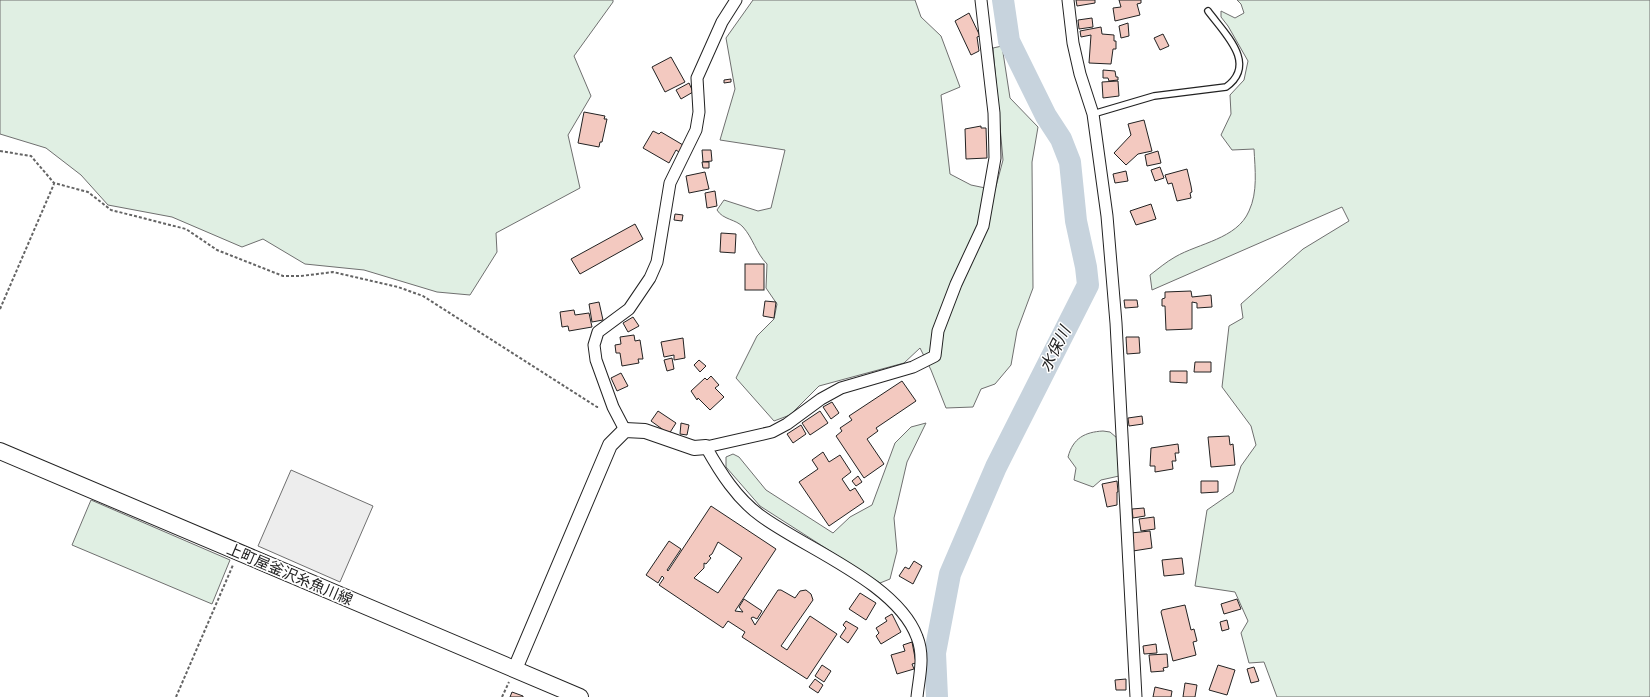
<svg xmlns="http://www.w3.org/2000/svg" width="1650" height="697" viewBox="0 0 1650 697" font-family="'Space Grotesk','Noto Sans JP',sans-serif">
<rect width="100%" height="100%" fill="#fff"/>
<!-- green -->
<g fill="#e0efe3" stroke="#6f6f6f">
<path d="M0,0H613V2L574,56L591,96L568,135L580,188L496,233L497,252L470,295L437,292L364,270L305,264L263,239L242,247L172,217L108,205L81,175L46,148L0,134Z"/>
<path d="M753,0H915L921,17L941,36L960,87L941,95L950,174L971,185L995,190L1003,160L993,48L1002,46L1010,98L1038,127L1032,162L1033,288L1017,331L1011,365L995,384L981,389L973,407L946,408L931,370L920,348L904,363L819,386L790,415L774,421L736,378L757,336L774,319L777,304L766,288L767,264C756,253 753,238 743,227C736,219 723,220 717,210L724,200L758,211L771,208L785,150L720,140L735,89L726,38Z"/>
<path d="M1237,0H1650V697H1277L1264,662L1249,663L1241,633L1248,621L1235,592L1195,586L1207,510L1233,492L1241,466L1256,445L1251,426L1222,387L1229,326L1243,318L1241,304L1303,249L1349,221L1342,207L1152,290L1150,275C1158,269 1166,262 1175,257C1199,243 1237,239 1249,211C1258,192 1255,169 1254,149L1232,150L1221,135L1231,114L1230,95L1244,80L1248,61L1228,26L1221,17V11L1235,18L1244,13L1241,4Z"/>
<path d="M926,423L907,462L894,518L897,551L890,579L880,583L760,506L726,467V457L733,454L739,457L766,490L833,533L850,517L872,505L895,443L911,427Z"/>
<path d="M1103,431L1110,432L1117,438L1119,476L1101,480L1093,487L1074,480L1076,468L1068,457C1073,438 1085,432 1103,431Z"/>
<path d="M91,500L230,560L212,604L72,545Z"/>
</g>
<!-- parking -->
<path fill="#ededed" stroke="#6f6f6f" d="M291,470L373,506L340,582L258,546Z"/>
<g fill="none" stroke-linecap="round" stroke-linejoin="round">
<!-- river -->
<path stroke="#c7d3dd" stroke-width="22" d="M937,697L935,653L950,574L996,467L1088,285L1086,267L1076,221L1070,162L1061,139L1046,116L1009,41L1003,0"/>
</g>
<!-- building -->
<g fill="#f3c9c0" stroke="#222" fill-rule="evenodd">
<path d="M1076,0H1095V3L1077,6Z"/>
<path d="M1119,0H1141V3L1137,4L1140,15L1115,21L1113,8L1121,7Z"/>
<path d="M969,13L980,36L977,37L979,51L971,55L955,21Z"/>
<path d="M1092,18L1093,27L1079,29L1078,20Z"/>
<path d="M1128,23L1129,36L1121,38L1119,26Z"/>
<path d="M1101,27L1102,34L1114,35V41H1116V49H1113L1111,64L1089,63L1091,35L1081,37L1080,31Z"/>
<path d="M1163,34L1169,46L1160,50L1154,38Z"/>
<path d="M671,57L685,82L665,92L652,67Z"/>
<path d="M1103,70L1115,71L1116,77H1118V80L1109,81L1108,78H1103Z"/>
<path d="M731,79V82L724,83V80Z"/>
<path d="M1118,81L1119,96L1103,98L1102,82Z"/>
<path d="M689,83L693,92L681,99L676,90Z"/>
<path d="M584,112L605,116L604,119H607L602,142H600L599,147L578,143Z"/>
<path d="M1144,120L1152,151L1138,154L1126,165L1114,153L1131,135L1128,124Z"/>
<path d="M981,126V128H986L987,158L966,159L965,129Z"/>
<path d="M653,131L659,134L661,132L683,145L679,152L676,150L669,163L643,148Z"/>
<path d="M702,150H711L712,161L703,162Z"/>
<path d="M1158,151L1161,163L1147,166L1145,155Z"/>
<path d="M702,162H709V168H703Z"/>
<path d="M1160,167L1164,178L1155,181L1151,170Z"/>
<path d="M1187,169L1191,186L1192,192L1190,193L1191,198L1177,201L1172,183L1168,184L1165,175Z"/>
<path d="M1126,171L1128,181L1115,183L1113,174Z"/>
<path d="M705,172L709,189L689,193L686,176Z"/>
<path d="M715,191L717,206L707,208L705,193Z"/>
<path d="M1151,204L1156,219L1136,225L1130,211Z"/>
<path d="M675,214L683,215L682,221L674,220Z"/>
<path d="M635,224L643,239L580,274L571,259Z"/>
<path d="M721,233L736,234L735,253L720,252Z"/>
<rect x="745" y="264" width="19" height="26"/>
<path d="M1191,291L1192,297L1211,295L1212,307L1197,308V303L1192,302V329L1166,330L1165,306H1162V299L1165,298V292Z"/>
<path d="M1124,300H1137L1138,307L1125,308Z"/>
<path d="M765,301L776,302L774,318L763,316Z"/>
<path d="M599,302L603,320L592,322L589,304Z"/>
<path d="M574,310L575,315L589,313L592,327L569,331L568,326L562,327L560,312Z"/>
<path d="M633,317L639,326L628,332L623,323Z"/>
<path d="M634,335L635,341L640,340L643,359H638L639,363L622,366L620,353H616L615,345L621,344L620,337Z"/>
<path d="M1126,337H1139L1140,353L1127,354Z"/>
<path d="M683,338L685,358L674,360V355L664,357L661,342Z"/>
<path d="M672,358L674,369L667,371L664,360Z"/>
<path d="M699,360L706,366L700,372L694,365Z"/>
<path d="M1195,362H1211V372H1194Z"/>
<path d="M1170,371H1187V383L1170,382Z"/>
<path d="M621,373L628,386L617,391L611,378Z"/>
<path d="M711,376L719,385L715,388L724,397L710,410L698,398L697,400L691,391L705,378L707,380Z"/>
<path d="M902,381L916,401L876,428L878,431L867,439L884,464L864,478L836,436L842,431L840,428L852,420L849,416Z"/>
<path d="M832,402L839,413L831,419L823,407Z"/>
<path d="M658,411L676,423L669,434L651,421Z"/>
<path d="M820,411L828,423L810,435L802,423Z"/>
<path d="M1142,416L1143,424L1129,426L1128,418Z"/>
<path d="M681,423L689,425L687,435L680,434Z"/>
<path d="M801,425L806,434L793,443L787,434Z"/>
<path d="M1229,436L1230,445L1233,444L1235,465L1211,467L1208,437Z"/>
<path d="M1178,444L1179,453H1175L1176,461H1172L1173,469L1155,472V466H1150L1151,448Z"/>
<path d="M823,452L829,462L840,455L851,472L842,479L850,491L855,488L864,502L829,526L799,482L818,469L812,460Z"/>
<path d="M858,476L862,482L856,486L852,481Z"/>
<path d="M1117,481L1118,492H1117V505L1107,507L1102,484Z"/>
<path d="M1201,481H1218V492L1201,493Z"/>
<path d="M711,506L776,549L735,611L743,612L739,607L744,599L762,611L757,619L753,617L751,618L755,625L778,590H781L795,598L800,591L806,590L811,594L813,600L781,646L787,650L810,616L837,634L807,679L742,637L745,632L728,621L723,628L659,585L664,578L662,576L658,583L646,575L669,541L681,549L667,570L668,571ZM718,542L742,558L718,593L694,578L704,568V563L706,564L711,558L709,556L712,554Z"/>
<path d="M1144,508L1145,516L1133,518L1132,509Z"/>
<path d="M1154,517L1155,529L1141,531L1139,519Z"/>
<path d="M1150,531L1152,548L1133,551L1131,533Z"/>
<path d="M1182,558L1184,574L1164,576L1162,560Z"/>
<path d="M914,561L922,566L913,584L899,576L905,567L909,569Z"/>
<path d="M860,593L876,603L866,620L849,609Z"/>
<path d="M1237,599L1241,609L1224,614L1221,604Z"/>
<path d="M1185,605L1191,630L1194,629L1197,641L1193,642L1196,655L1173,661L1161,612L1162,610Z"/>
<path d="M892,614L901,632L881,644L876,636L879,633L876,628L887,621L885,618Z"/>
<path d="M1227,620L1229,629L1222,631L1220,622Z"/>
<path d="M846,621L858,628L848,643L840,637L846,628L843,625Z"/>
<path d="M912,642L916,663L912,664L914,669L897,674L891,655L905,651L903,645Z"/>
<path d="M1156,644L1157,653L1144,654L1143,646Z"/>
<path d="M1167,654L1168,667L1163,668L1164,671L1151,672L1149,655Z"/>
<path d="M822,665L831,671L824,682L815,676Z"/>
<path d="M1218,665L1235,670L1227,695L1209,690Z"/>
<path d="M1254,667L1259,681L1251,683L1247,669Z"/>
<path d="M815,679L823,685L818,693L809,687Z"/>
<path d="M1126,679V690H1116L1115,680Z"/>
<path d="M1185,683L1197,685L1195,697H1183Z"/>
<path d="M1155,687L1172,691L1171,697H1153Z"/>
<path d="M512,692L523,696V697H510Z"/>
</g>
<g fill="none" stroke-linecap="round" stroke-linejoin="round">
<!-- service casing -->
<g stroke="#222" stroke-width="8">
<path id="service" d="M1093,114L1154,96L1226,87C1258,64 1225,34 1208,11"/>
</g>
<!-- minor casing -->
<g stroke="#222" stroke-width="13">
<g id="minor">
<path d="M1068,0L1073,43L1080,74L1093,114L1107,216L1116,323L1136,697"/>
<path d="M625,430L613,407L596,360L594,345L598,332L629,309L650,278L657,262L670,183L696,130L699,112L697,78L722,22L736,0"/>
<path d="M917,697C919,677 925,657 917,637C897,583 806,549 761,516C737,499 720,472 706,447L772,432L787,424L821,399L841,388L913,367L935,356L938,331L956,284L983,226L995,158L994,113L981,0"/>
</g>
</g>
<!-- tertiary casing -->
<g stroke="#222" stroke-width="16">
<path id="tertiary" d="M515,669L610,445L625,430L645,431L694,448L706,447"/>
</g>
<!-- secondary casing -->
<g stroke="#222" stroke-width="18">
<path id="secondary" d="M0,451L580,697"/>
</g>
<!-- path -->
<g stroke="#646464" stroke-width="2" stroke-dasharray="3 2" stroke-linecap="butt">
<path d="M0,151L31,156L54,183L88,192L111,210L186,229L217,250L283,276H301L333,272L398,287L423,296L597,407H600"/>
<path d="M0,309L54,184"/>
<path d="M176,697L233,565"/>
<path d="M502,697L509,682"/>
</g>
<!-- service -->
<use href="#service" stroke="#fff" stroke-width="5.5"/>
<!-- minor -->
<use href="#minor" stroke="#fff" stroke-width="11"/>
<!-- tertiary -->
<use href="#tertiary" stroke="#fff" stroke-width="14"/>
<!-- secondary -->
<use href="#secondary" stroke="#fff" stroke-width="16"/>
</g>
<g text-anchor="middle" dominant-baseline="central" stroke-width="3" stroke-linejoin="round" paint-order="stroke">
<!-- street labels -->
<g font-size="15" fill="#222" stroke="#fff">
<text transform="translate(290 574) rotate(23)">上町屋釜沢糸魚川線</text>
</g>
<!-- water labels -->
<g font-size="16" font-style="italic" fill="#222" stroke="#fff">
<text transform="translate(1055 349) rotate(-63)">水保川</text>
</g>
</g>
</svg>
